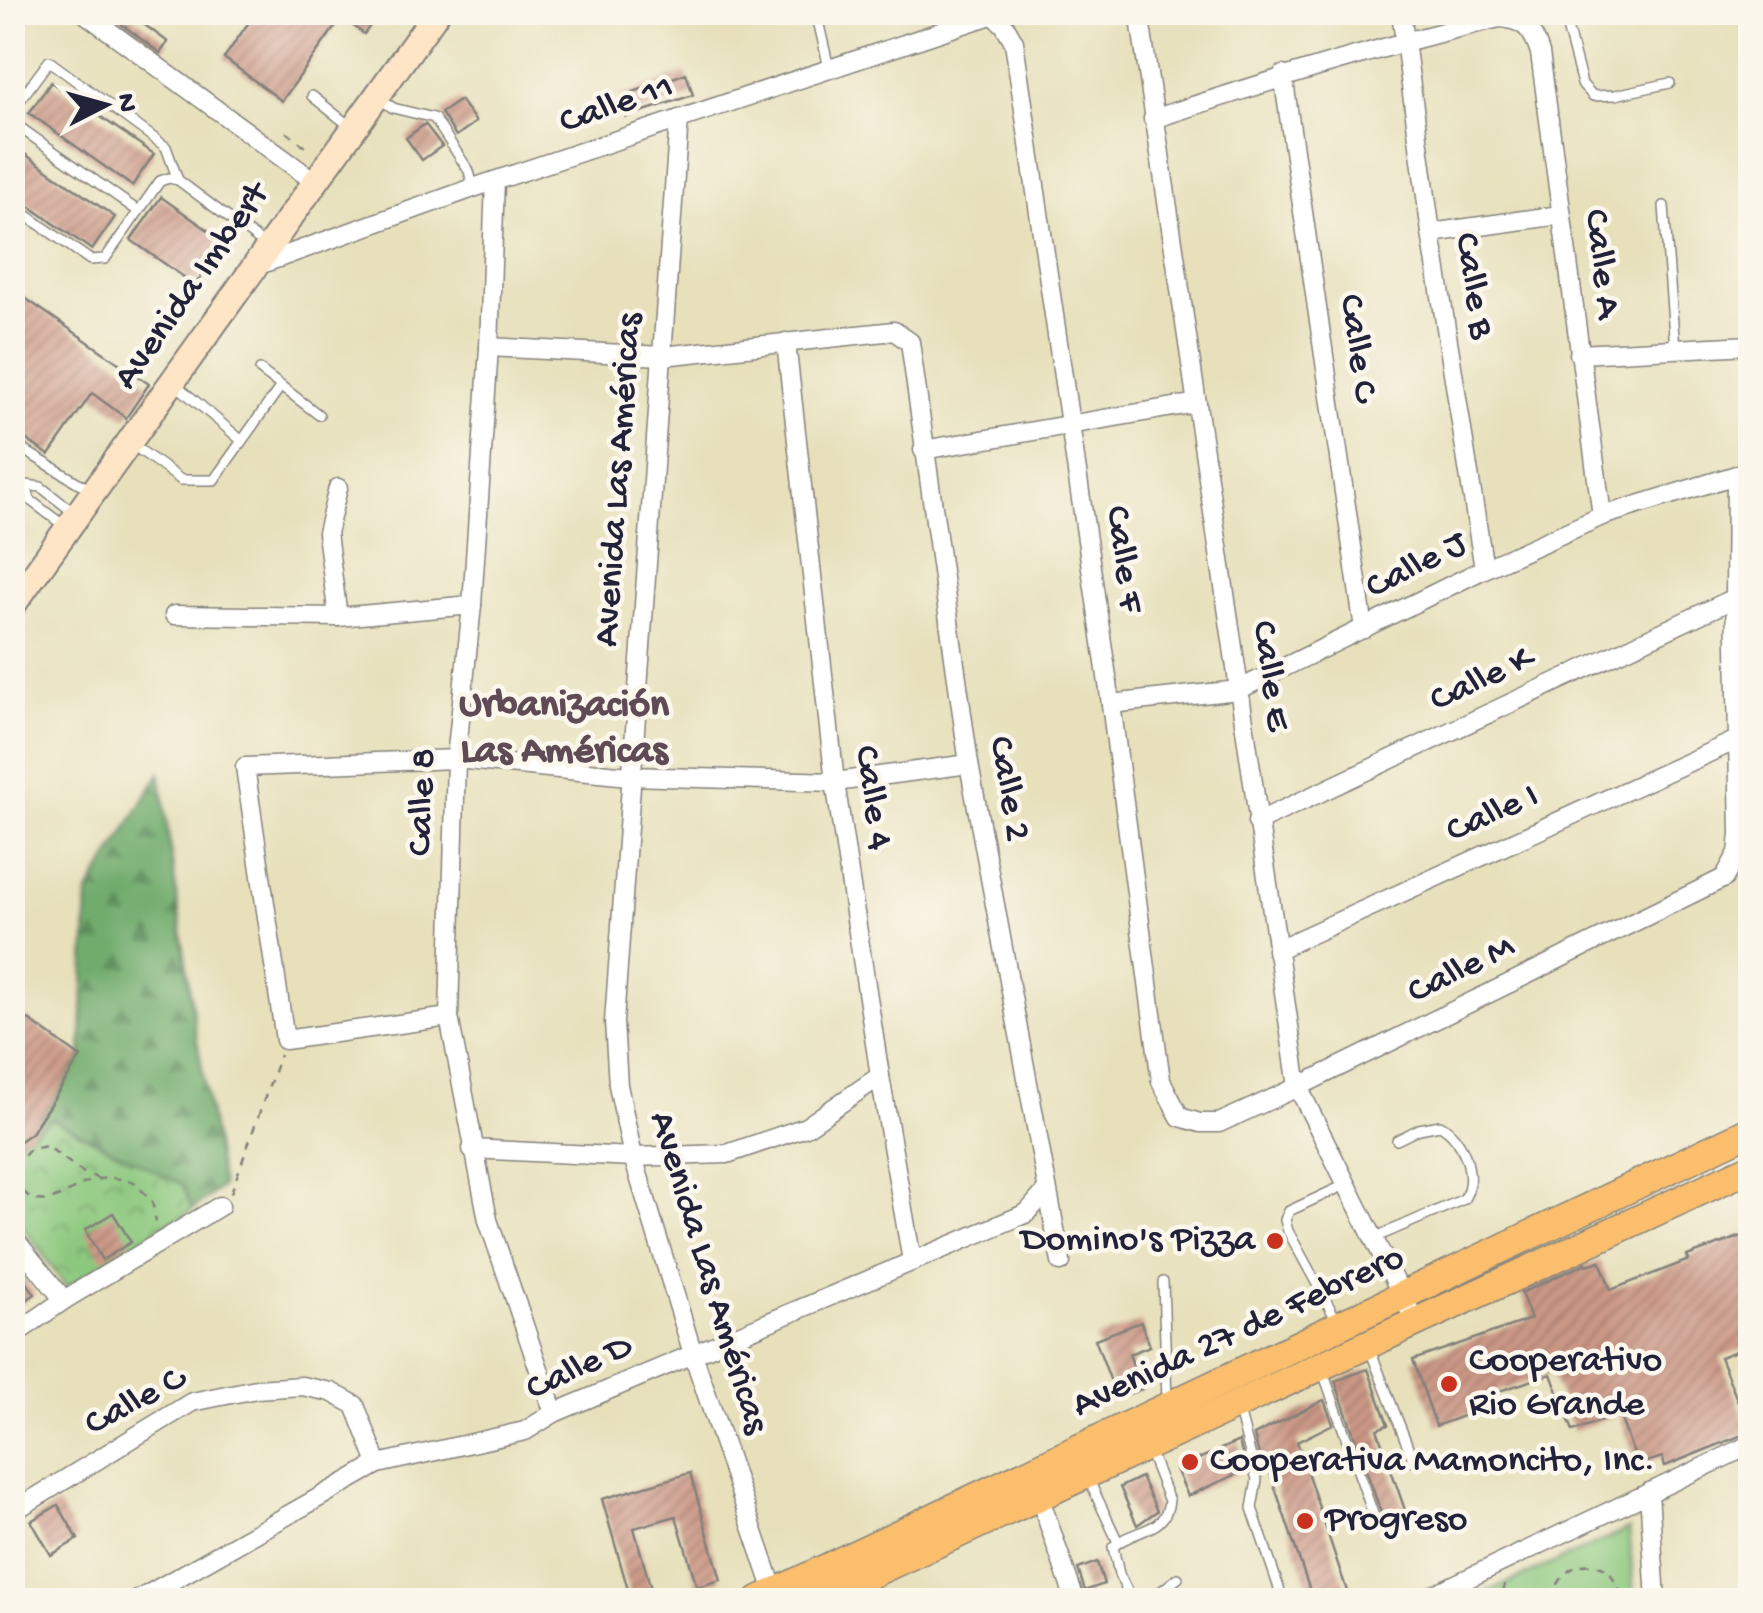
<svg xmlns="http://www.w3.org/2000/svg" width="1763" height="1613" viewBox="0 0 1763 1613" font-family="'Gochi Hand',sans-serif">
<defs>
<pattern id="forest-firs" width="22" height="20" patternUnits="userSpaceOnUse" patternTransform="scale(2.5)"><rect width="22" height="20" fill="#71ac6d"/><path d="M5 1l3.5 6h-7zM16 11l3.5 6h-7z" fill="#5c8c5b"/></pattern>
<pattern id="park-crowns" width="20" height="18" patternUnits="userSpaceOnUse" patternTransform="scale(2.5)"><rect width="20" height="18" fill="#8cc87e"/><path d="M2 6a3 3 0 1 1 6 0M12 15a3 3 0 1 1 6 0" fill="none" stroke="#72a268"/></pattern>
<pattern id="building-hatch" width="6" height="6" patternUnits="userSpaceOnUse" patternTransform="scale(2.5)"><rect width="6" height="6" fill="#cc9886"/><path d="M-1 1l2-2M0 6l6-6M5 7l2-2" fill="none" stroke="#a57c6f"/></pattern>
</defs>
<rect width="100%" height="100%" fill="#fbf7ec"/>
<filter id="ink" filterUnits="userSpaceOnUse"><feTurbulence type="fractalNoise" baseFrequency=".01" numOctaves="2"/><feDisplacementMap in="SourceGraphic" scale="20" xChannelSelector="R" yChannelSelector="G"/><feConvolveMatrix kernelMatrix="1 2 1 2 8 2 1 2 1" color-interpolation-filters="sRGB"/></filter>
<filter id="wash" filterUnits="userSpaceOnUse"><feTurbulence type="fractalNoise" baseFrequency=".0048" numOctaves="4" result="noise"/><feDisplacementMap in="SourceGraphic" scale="40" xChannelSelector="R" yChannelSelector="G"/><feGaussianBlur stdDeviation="2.25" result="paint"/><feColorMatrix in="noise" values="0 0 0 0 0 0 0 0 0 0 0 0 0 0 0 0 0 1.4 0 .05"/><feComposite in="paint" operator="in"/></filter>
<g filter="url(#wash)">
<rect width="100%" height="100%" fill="#e7e0bb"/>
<!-- green -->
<path fill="#8cc87e" stroke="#57755c" stroke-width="2.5" d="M1629,1529L1634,1600H1470Z"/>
<!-- forest -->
<path fill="url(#forest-firs)" stroke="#4a6754" stroke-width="2.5" d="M160,773L194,1022L222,1186L192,1210L182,1185L52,1119L31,1133L81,1057L88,893Z"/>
<!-- park -->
<path fill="url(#park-crowns)" stroke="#57755c" stroke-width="2.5" d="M51,1119L183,1185L192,1210L66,1287L13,1213L12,1146Z"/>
<g id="blocks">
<!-- building -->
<g fill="url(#building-hatch)">
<path d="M105,12H127L168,42L160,53Z"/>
<path d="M256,12H380L364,34L342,17L282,101L224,58Z"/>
<path d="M686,73L693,95L626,117L622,96Z"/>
<path d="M51,82L154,154L132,186L29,113Z"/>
<path d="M460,100L476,122L456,136L441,113Z"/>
<path d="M425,124L442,146L422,160L406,138Z"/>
<path d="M12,145L115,217L92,250L12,194Z"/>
<path d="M161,197L225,242L195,285L131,240Z"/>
<path d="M12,289L149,384L126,418L92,393L49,455L12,430Z"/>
<path d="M12,1008L81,1057L31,1133L12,1146Z"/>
<path d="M113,1213L131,1242L102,1260L85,1230Z"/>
<path d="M1750,1233V1346L1720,1357L1750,1432L1665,1466L1662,1457L1638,1465L1619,1414L1573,1431L1551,1374L1481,1397L1485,1408L1436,1426L1413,1360L1531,1319L1521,1293L1586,1263L1587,1265L1600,1261L1611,1290L1689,1260L1687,1256Z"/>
<path d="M12,1262L35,1294L12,1311Z"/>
<path d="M1141,1322L1150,1346L1129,1354L1142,1389L1117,1398L1095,1339Z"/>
<path d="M1368,1369L1388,1425L1377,1429L1406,1513L1384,1521L1335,1381Z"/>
<path d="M1324,1400L1333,1424L1297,1442L1350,1600H1313L1266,1461L1261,1463L1254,1435Z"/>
<path d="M1239,1441L1246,1470L1188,1496L1176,1469Z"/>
<path d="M690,1473L721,1580L697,1587L676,1516L634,1528L654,1600H631L602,1499Z"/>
<path d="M1141,1477L1157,1511L1137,1525L1120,1487Z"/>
<path d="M58,1505L78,1539L51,1555L31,1521Z"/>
<path d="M1097,1562L1104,1584L1085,1591L1078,1569Z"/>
</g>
</g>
</g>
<g filter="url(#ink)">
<use href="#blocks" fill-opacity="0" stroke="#84817b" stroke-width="2.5"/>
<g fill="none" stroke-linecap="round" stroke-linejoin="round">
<!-- lane casing -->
<g stroke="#84817b" stroke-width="12">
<g id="lane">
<path d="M816,12L829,68"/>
<path d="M1563,12L1582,84L1593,96L1615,95L1670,83"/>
<path d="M1525,24L1544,12"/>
<path d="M312,96L351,127"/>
<path d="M379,98L393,108L434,118L469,171L473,187"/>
<path d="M12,111L49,61L166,147L178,180"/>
<path d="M12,122L138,211"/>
<path d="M12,205L90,260L105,259L160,181L169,178L178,180L265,245"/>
<path d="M1664,206L1675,349"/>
<path d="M260,370L319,415"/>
<path d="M174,383L241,440"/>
<path d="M12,443L92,491"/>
<path d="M133,445L181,480H214L281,386"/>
<path d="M12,475L26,485L41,487L73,512"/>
<path d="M26,485L30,500L67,528"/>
<path d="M1374,1238L1464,1199C1478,1176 1463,1137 1440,1125L1419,1129L1397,1140"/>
<path d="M1163,1282L1167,1401"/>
<path d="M1337,1321L1288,1231L1285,1220L1289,1211L1347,1184"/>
<path d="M1369,1347L1414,1462"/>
<path d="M1322,1369L1377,1525"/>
<path d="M1238,1407L1257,1480L1252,1508L1283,1600"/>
<path d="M1087,1476L1118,1542"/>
<path d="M1137,1600L1131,1599L1119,1574L1113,1547C1132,1528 1165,1535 1169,1501L1148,1448"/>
<path d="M1143,1600L1151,1599L1178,1578"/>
</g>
</g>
<!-- street casing -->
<g stroke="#84817b" stroke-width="21">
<g id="street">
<path d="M83,12L314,181"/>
<path d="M1139,12L1298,1087L1416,1323"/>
<path d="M1401,12L1431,233L1484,569"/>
<path d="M994,15L1005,26L1014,42L1111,704L1161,1081L1180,1117L1200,1123H1219L1298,1087L1724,878L1738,853L1740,834L1735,598L1736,475"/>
<path d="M1283,75L1364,629"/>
<path d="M679,119L614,1022L618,1085L633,1157L693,1354L777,1600"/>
<path d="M1153,119C1268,81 1381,46 1499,18C1524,19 1533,30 1540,53L1602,516"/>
<path d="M495,181L489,347L472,605L456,759L449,1017L488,1220L554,1413"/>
<path d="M1431,233L1560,215"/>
<path d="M256,266L473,188L1000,12"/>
<path d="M786,342L835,782L880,1076L912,1261"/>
<path d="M489,347L663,356L894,331L910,342L969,764L1061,1262"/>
<path d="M1579,354L1750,345"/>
<path d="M923,450L1197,403"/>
<path d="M174,615L338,617L472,605"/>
<path d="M338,617L327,533L338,488"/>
<path d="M1111,704L1238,690L1484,569L1602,516L1736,475H1750"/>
<path d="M1257,822L1735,598"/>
<path d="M1276,950L1737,740"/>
<path d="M449,1017L285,1040L245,767L456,759L629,776L835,782L969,764"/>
<path d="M472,1149L633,1157L727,1154L806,1127L880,1076"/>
<path d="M12,1236L64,1300"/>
<path d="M12,1336L64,1300L220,1206"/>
<path d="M1036,1487L1075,1600"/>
<path d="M1649,1492L1656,1600"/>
<path d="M12,1512L192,1402L256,1389L302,1386L331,1392L355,1405L378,1464"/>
<path d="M12,1597L15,1600"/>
<path d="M138,1600L378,1464L525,1431L554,1413L1027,1213L1047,1190"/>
<path d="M1422,1600L1750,1445"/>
</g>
</g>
<!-- secondary casing -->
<g stroke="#84817b" stroke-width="29">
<path id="secondary" d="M12,606L437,12"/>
</g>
<!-- primary casing -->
<g stroke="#84817b" stroke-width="31">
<g id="primary">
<path d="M759,1600L1750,1131"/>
<path d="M814,1600L1750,1168"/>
</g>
</g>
<!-- path -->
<g stroke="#84817b" stroke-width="2.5" stroke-dasharray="8 8" stroke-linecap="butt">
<path d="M286,132L310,150"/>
<path d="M99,1179L82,1172L47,1146L30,1149L17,1164C16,1175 17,1186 26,1194C47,1213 73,1185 94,1180C107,1177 121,1178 134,1182L152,1201L156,1222"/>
<path d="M231,1193L280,1055"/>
<path d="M1504,1584V1600"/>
<path d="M1553,1600C1557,1572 1582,1554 1609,1571L1625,1600"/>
</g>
<!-- lane -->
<use href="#lane" stroke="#fff" stroke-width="9"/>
<!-- street -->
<use href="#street" stroke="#fff" stroke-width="18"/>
<!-- secondary -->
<use href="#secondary" stroke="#fde5c5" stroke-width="25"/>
<!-- primary -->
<use href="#primary" stroke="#fabe6d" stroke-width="28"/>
</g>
</g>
<!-- markers -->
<g fill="#c8321e" stroke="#fbf7ec" stroke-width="4">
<circle cx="1275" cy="1241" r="10"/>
<circle cx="1449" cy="1384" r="10"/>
<circle cx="1190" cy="1462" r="10"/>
<circle cx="1305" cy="1521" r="10"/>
</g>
<g text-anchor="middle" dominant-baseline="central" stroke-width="9" stroke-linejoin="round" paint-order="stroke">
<!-- street labels -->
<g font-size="38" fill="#22223b" stroke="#fbf7ec">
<text transform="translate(617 106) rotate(-19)">Calle 11</text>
<text transform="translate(1600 264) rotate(83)">Calle A</text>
<text transform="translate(1472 286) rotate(81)">Calle B</text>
<text transform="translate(193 287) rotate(-55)">Avenida Imbert</text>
<text transform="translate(1356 348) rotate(82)">Calle C</text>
<text transform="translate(620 480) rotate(-86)">Avenida Las Américas</text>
<text transform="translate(1122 559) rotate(82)">Calle F</text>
<text transform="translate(1417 567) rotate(-27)">Calle J</text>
<text transform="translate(1269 676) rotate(82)">Calle E</text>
<text transform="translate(1482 681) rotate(-25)">Calle K</text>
<text transform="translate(1007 789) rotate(80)">Calle 2</text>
<text transform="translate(871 798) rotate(82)">Calle 4</text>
<text transform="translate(424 802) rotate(-88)">Calle 8</text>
<text transform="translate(1493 815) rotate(-24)">Calle I</text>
<text transform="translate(1462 971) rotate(-26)">Calle M</text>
<text transform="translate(707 1273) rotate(73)">Avenida Las Américas</text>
<text transform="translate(1239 1333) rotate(-25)">Avenida 27 de Febrero</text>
<text transform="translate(580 1369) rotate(-25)">Calle D</text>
<text transform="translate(136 1403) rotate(-28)">Calle C</text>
</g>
<!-- poi labels -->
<g font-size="38" fill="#22223b" stroke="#fbf7ec" text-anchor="start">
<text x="1255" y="1241" text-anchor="end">Domino's Pizza</text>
<text x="1469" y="1362">Cooperativo<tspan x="1469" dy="44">Rio Grande</tspan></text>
<text x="1210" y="1462">Cooperativa Mamoncito, Inc.</text>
<text x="1325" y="1521">Progreso</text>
</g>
<!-- neighbourhood labels -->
<g font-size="40" font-weight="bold" fill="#5e4b55" stroke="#fbf7ec">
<text x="564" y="706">Urbanización<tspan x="564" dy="46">Las Américas</tspan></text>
</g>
</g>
<!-- margin -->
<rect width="1763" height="1613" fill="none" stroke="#fbf7ec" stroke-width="50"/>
<!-- north arrow -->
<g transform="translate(105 105) rotate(84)" stroke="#fbf7ec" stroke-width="8" paint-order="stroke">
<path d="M0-8L18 38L0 25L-18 38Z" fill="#22223b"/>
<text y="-15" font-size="28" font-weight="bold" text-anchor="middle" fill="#22223b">N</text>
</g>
</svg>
